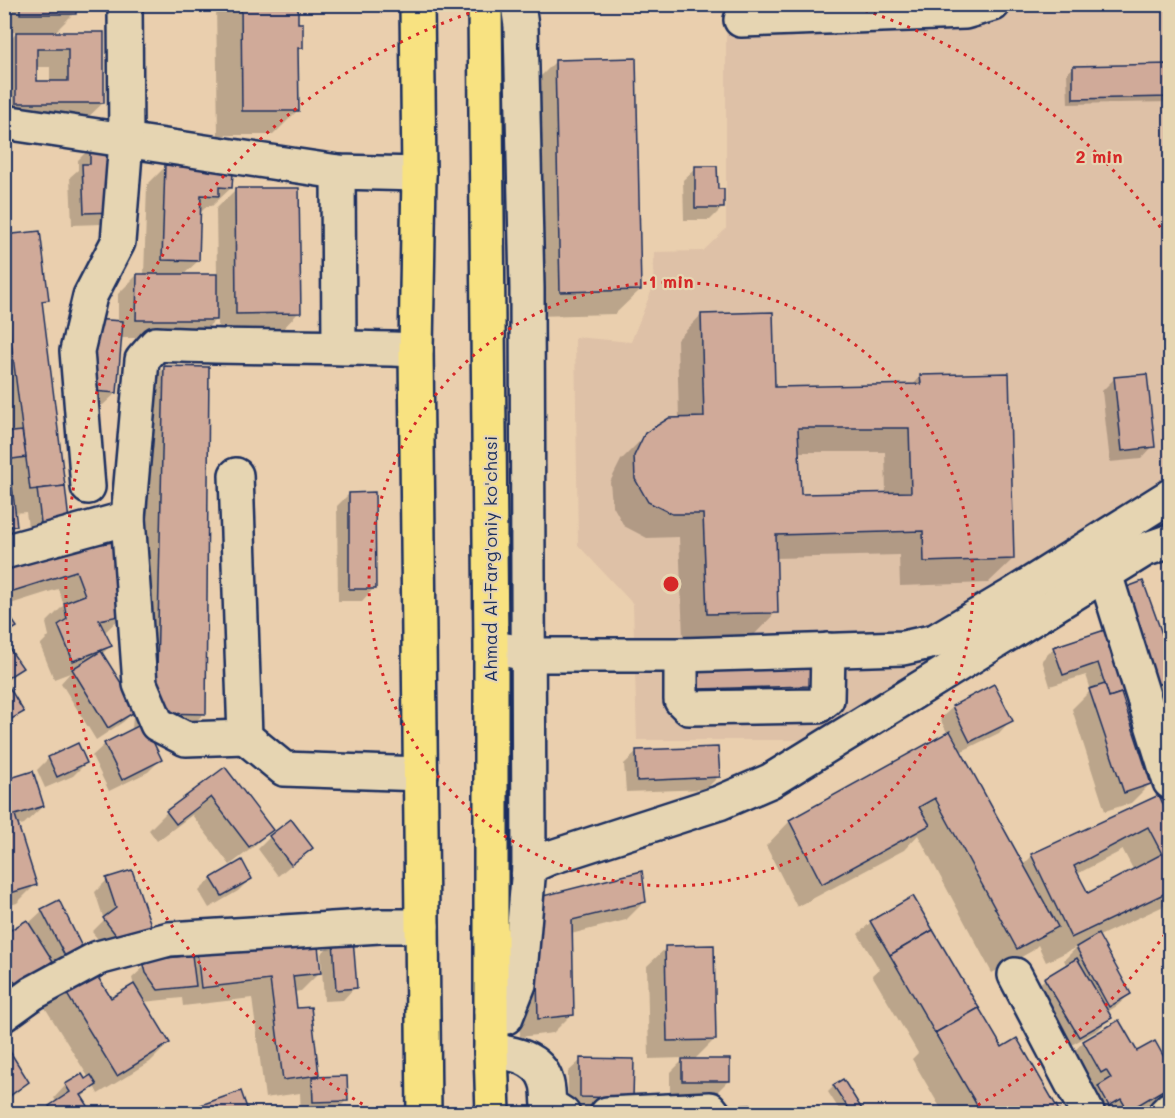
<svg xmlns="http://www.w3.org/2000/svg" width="1175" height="1118" viewBox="0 0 1175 1118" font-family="Mali,sans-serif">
<rect width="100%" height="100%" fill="#eacfae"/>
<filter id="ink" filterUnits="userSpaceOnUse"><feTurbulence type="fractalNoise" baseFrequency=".0167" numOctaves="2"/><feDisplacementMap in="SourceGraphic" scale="12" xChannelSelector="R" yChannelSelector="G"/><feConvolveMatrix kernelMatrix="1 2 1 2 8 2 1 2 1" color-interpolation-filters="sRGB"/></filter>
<g filter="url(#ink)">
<!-- built -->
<path fill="#dec1a7" d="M726,5H1170V518L802,740H637L633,604L578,545L575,337L631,342L653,287L654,252L703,251L726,229Z"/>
<!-- shadow -->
<g fill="#0003" fill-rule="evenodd">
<path d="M4,4H74V13L54,33H103V103L84,121H4V45L18,32H4ZM36,67H50V83H36Z"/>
<path d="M216,4H296L297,24L302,47L297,52L298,110L273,135H218Z"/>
<path d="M556,61L640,290L615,314L536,316L531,86Z"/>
<path d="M1170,65V102L1068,104L1067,73L1073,68Z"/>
<path d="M90,148L115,211L102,224L72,225L70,177L78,170V160Z"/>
<path d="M166,166L231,188L212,206H207L199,214L198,261L183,275H217L216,209L235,190L299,312L281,331L218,332V317L197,338H120L116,393L103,405L81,403L118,322V294L137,275H144L147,185Z"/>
<path d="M696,168L723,207L710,220H684L683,180Z"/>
<path d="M4,237L47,299L41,305L67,521L30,542L26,512L14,513L15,525L4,536Z"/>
<path d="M701,315L773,389L912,386L921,376L1013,559L988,583L900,586L899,555L775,558L776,612L752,637L683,638L679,537L647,538L624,526L612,504L610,482L621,460L646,435L679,419L677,340ZM798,452H885L886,494L800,496Z"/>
<path d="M165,367L204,713L180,738L149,737L160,760L148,772L109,791L92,756L105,744L132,731L133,713L123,722L96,740L61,683L70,673L54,679L40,645L49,636L46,623L64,605L58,589L4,606V570L85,547L123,615L104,633L110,646L101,655L133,706L140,392Z"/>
<path d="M1115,378L1153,446L1141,459L1110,462L1102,391Z"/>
<path d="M349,494L374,588L362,601H338L337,506Z"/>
<path d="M1170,573V597L1168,575Z"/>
<path d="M1142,583L1170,660V683L1164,689L1142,697Z"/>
<path d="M1113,629L1132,689L1122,699L1150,784L1131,803L1105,811L1072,709L1091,690L1086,675L1050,686L1042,660L1054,648Z"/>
<path d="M4,644L21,668L5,683L22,712L4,727Z"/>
<path d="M698,668L809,686L803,692L693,694Z"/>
<path d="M953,707L1011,720L999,733L960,752L1023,865L1032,856L1158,797L1170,823V903L1097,937L1130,994L1117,1006L1107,1012L1110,1018L1098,1030L1066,1048L1032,991L1045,979L1067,966L1064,960L1077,947L1046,962L1038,945L1032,951L992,973L918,835L904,850L797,907L766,846L790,821L948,734L940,719ZM1123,850L1134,871L1088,895L1077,874Z"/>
<path d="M637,752L719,776L706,789L626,792L624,764Z"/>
<path d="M49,758L86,763L73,776L45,788L37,770Z"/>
<path d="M225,769L271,829L252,848L230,865L192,815L157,841L149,830L167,812Z"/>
<path d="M4,781L43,806L24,824L17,826L35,885L17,903L4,907Z"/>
<path d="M270,837L311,848L278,876L258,849Z"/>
<path d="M241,862L250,879L238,891L209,908L199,891L211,879Z"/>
<path d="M107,880L150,928L107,950L92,932L104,920L95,892Z"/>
<path d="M645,901L626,920L571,934L572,1014L553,1033L520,1037L517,918Z"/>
<path d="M42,911L82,949L53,969L50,962L38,973L4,994V936L28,924Z"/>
<path d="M871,922L1001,1050L1059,1114H944L912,1059L918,1053L872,975L879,969L858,934Z"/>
<path d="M333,942L355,987L343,1000L324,1001L322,970L301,991L294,992L296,1010L318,1075L314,1078L347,1100L334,1112L301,1113L300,1093L265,1098L252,998L183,1006L182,998L143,1002L169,1043L150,1062L98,1094L94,1086L81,1098L90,1112L88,1114H44L57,1103L54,1098L66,1085L81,1076L84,1081L89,1078L44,1006L63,987L110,1000L134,986L132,978L145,966L191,959L197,954L322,969L321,954Z"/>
<path d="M666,948L715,1039L693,1061L729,1080L716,1093H670V1073L685,1058L649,1059L647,966Z"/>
<path d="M1119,1022L1137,1053L1154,1043L1170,1071V1087L1158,1100L1134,1114H1084L1065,1061L1083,1042Z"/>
<path d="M4,1045L27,1082L4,1104Z"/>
<path d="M581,1060L620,1110L568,1109V1072Z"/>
<path d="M834,1086L863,1114H842L828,1092Z"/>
<path d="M202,1106L247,1114H195Z"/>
</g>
<!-- building -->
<g fill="#d0aa99" stroke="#1b2f5e" stroke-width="1.5" fill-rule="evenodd">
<rect x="20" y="4" width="56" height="10"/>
<path d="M241,4H298V23H303V48H298L299,111H242Z"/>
<path d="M16,32H104V103H16ZM37,49H68V81H37Z"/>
<path d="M636,58L641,290L560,292L555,60Z"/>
<path d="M1170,64V97L1073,99V66Z"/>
<path d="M90,146L113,150L116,212L84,213L82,164H90Z"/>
<path d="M165,165L233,172L232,188L219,187V196L201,195L199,261L162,260Z"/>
<path d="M695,166H717L718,189H724V208H695Z"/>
<path d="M235,188H299L301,313L236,314Z"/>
<path d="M40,231L49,300L42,301L65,486L30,490L4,286V235Z"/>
<path d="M137,274H217V320H136Z"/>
<path d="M773,312L775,387L921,384L920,375L1009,373L1014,559L924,562L923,531L776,535L778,613L707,614L703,514H672L648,502L635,479L634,456L645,433L669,418L704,417L701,314ZM798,428H909L911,492L801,494Z"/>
<path d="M91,319L123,321L117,393L92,391Z"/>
<path d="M164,366L209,367L206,714L156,713Z"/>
<path d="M1147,374L1155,447L1122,451L1114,377Z"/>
<path d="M22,431L26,457L6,460L4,433Z"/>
<path d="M4,462H9L17,526L4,527Z"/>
<path d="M65,486L69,521L42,531L37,489Z"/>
<path d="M375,492L376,589H349V493Z"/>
<path d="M114,542L124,615L99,620L112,646L73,661L58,625L67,619L64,603L85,595L76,571L4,594V569L85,546Z"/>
<path d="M1143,581L1170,656V680L1154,686L1119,590Z"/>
<path d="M4,608L17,627L4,635Z"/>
<path d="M1114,627L1134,689L1109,697L1098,663L1063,675L1053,647Z"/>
<path d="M4,641L23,668L4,680Z"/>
<path d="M101,651L138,710L108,728L72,669Z"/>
<path d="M810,664V686L698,689L697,666Z"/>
<path d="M6,682L24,712L4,723V683Z"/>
<path d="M994,684L1013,721L970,742L952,706Z"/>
<path d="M1105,684L1109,697L1121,693L1151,784L1124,793L1089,689Z"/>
<path d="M144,723L162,760L122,780L104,743Z"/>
<path d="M950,731L1058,927L1017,949L935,798L919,807L930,825L822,884L789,820Z"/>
<path d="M78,743L87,763L57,777L48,757Z"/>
<path d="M718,747L720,777L637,781L636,750Z"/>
<path d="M225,767L273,830L249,847L211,797L176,824L166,811Z"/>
<path d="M33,771L44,806L15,815L37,885L4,895V780Z"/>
<path d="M1159,795L1170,820V891L1071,938L1031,854ZM1148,827L1162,854L1088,893L1074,866Z"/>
<path d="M291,819L313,848L291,865L269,836Z"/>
<path d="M242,860L252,879L222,896L211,878Z"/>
<path d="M132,870L152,928L119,939L103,918L116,908L106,878Z"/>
<path d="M642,871L646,902L572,920L574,1015L538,1019L535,898Z"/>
<path d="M913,896L933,930L890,955L870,921Z"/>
<path d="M59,900L83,949L66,958L41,909Z"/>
<path d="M27,920L53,961L16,984L4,966V934Z"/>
<path d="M933,930L979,1008L935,1033L890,955Z"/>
<path d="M1098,934L1131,994L1109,1007L1076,947Z"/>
<path d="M317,937L321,973L293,976L297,1008L311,1007L319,1075L283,1080L270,980L201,988L197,952Z"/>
<path d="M353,939L357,988L336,990L333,940Z"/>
<path d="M714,945L716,1040L667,1041L665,946Z"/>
<path d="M192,955L196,986L158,990L146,973L144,965L151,960Z"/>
<path d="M1077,958L1112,1018L1079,1037L1044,978Z"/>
<path d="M96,974L111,998L134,984L170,1043L117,1076L62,986Z"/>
<path d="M979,1008L1002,1047L1017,1038L1061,1114H982L935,1033Z"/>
<path d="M1119,1020L1137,1051L1155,1041L1170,1068V1086L1128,1111L1121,1099L1109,1106L1098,1086L1111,1078L1106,1070L1101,1073L1083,1041Z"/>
<path d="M4,1042L29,1082L4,1100Z"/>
<path d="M580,1058L634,1059L633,1098L580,1097Z"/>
<rect x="682" y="1059" width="48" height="22"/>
<path d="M82,1074L85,1079L91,1075L97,1085L81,1095L92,1112L54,1114L49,1106L70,1092L65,1084Z"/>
<path d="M347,1076L348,1101L313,1102L312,1077Z"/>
<path d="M843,1079L865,1114H852L833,1085Z"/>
<path d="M241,1091L249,1114H205L201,1105Z"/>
<path d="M753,1105V1114H732V1106Z"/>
</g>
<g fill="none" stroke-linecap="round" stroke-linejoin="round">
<!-- minor casing -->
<g stroke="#1b2f5e" stroke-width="38">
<g id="minor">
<path d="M518,4L521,26L527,288L529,867"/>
<path d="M741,20L965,12L993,4"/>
<path d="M4,122L338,172L419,174"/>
<path d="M338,172L339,346"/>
<path d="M236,475L245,737L284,769L421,774"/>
<path d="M88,487L77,351L90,296L118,242L126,141L125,4"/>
<path d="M4,552L128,518"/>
<path d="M1105,574L1170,782"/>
<path d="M507,650L529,655H681L903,648L935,641L1011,596L1170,496"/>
<path d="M681,655V700L689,708L818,706L827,699L828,650"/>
<path d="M245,737L186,739L157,724L140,684L128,518L142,360L156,344C243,348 329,346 416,350"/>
<path d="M1015,975L1088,1114"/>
<path d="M491,1011L506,1017L519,984L529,867L549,858L719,803L770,781L1144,550L1170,541"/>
<path d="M4,1014L33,993L98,958L169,939L380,926H422"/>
<path d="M491,1050C511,1053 539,1057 546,1081C549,1088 548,1097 549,1105L563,1114"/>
<path d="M607,1114L710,1109L714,1114"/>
<path d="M1165,1114L1170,1109"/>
</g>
</g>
<!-- highway casing -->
<g stroke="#1b2f5e" stroke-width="38">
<g id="highway">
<path d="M417,4L419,174L416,350L424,1114"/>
<path d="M485,4L491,647V1050L493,1114"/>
</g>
</g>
<!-- minor -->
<use href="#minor" stroke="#e6d5b2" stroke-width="33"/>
<!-- highway -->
<use href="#highway" stroke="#f8e281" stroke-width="33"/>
</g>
</g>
<!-- distance rings -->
<g fill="none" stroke="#d62828" stroke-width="3" stroke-dasharray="3 6">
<circle cx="671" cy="584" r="302"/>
<path d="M1170 927A605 605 0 0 1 964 1113M378 1113A605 605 0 0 1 494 5M848 5A605 605 0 0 1 1170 241"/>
</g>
<g text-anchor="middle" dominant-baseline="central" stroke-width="4.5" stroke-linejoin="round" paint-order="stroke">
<!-- street labels -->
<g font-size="18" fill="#1b2f5e" stroke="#e6d5b2">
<text transform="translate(490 559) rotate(-90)">Ahmad Al-Farg'oniy ko'chasi</text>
</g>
</g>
<circle cx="671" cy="584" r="9" fill="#d62828" stroke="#e6d5b2" stroke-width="3"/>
<g font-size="18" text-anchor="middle" font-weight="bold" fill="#d62828" stroke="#e6d5b2" stroke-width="4.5" stroke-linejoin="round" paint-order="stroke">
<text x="1099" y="163">2 min</text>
<text x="671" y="288">1 min</text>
</g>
<!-- margin -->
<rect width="1175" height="1118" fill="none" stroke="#e6d5b2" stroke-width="24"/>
<rect x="12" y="12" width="1151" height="1094" fill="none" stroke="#1b2f5e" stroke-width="2" filter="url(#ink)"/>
</svg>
